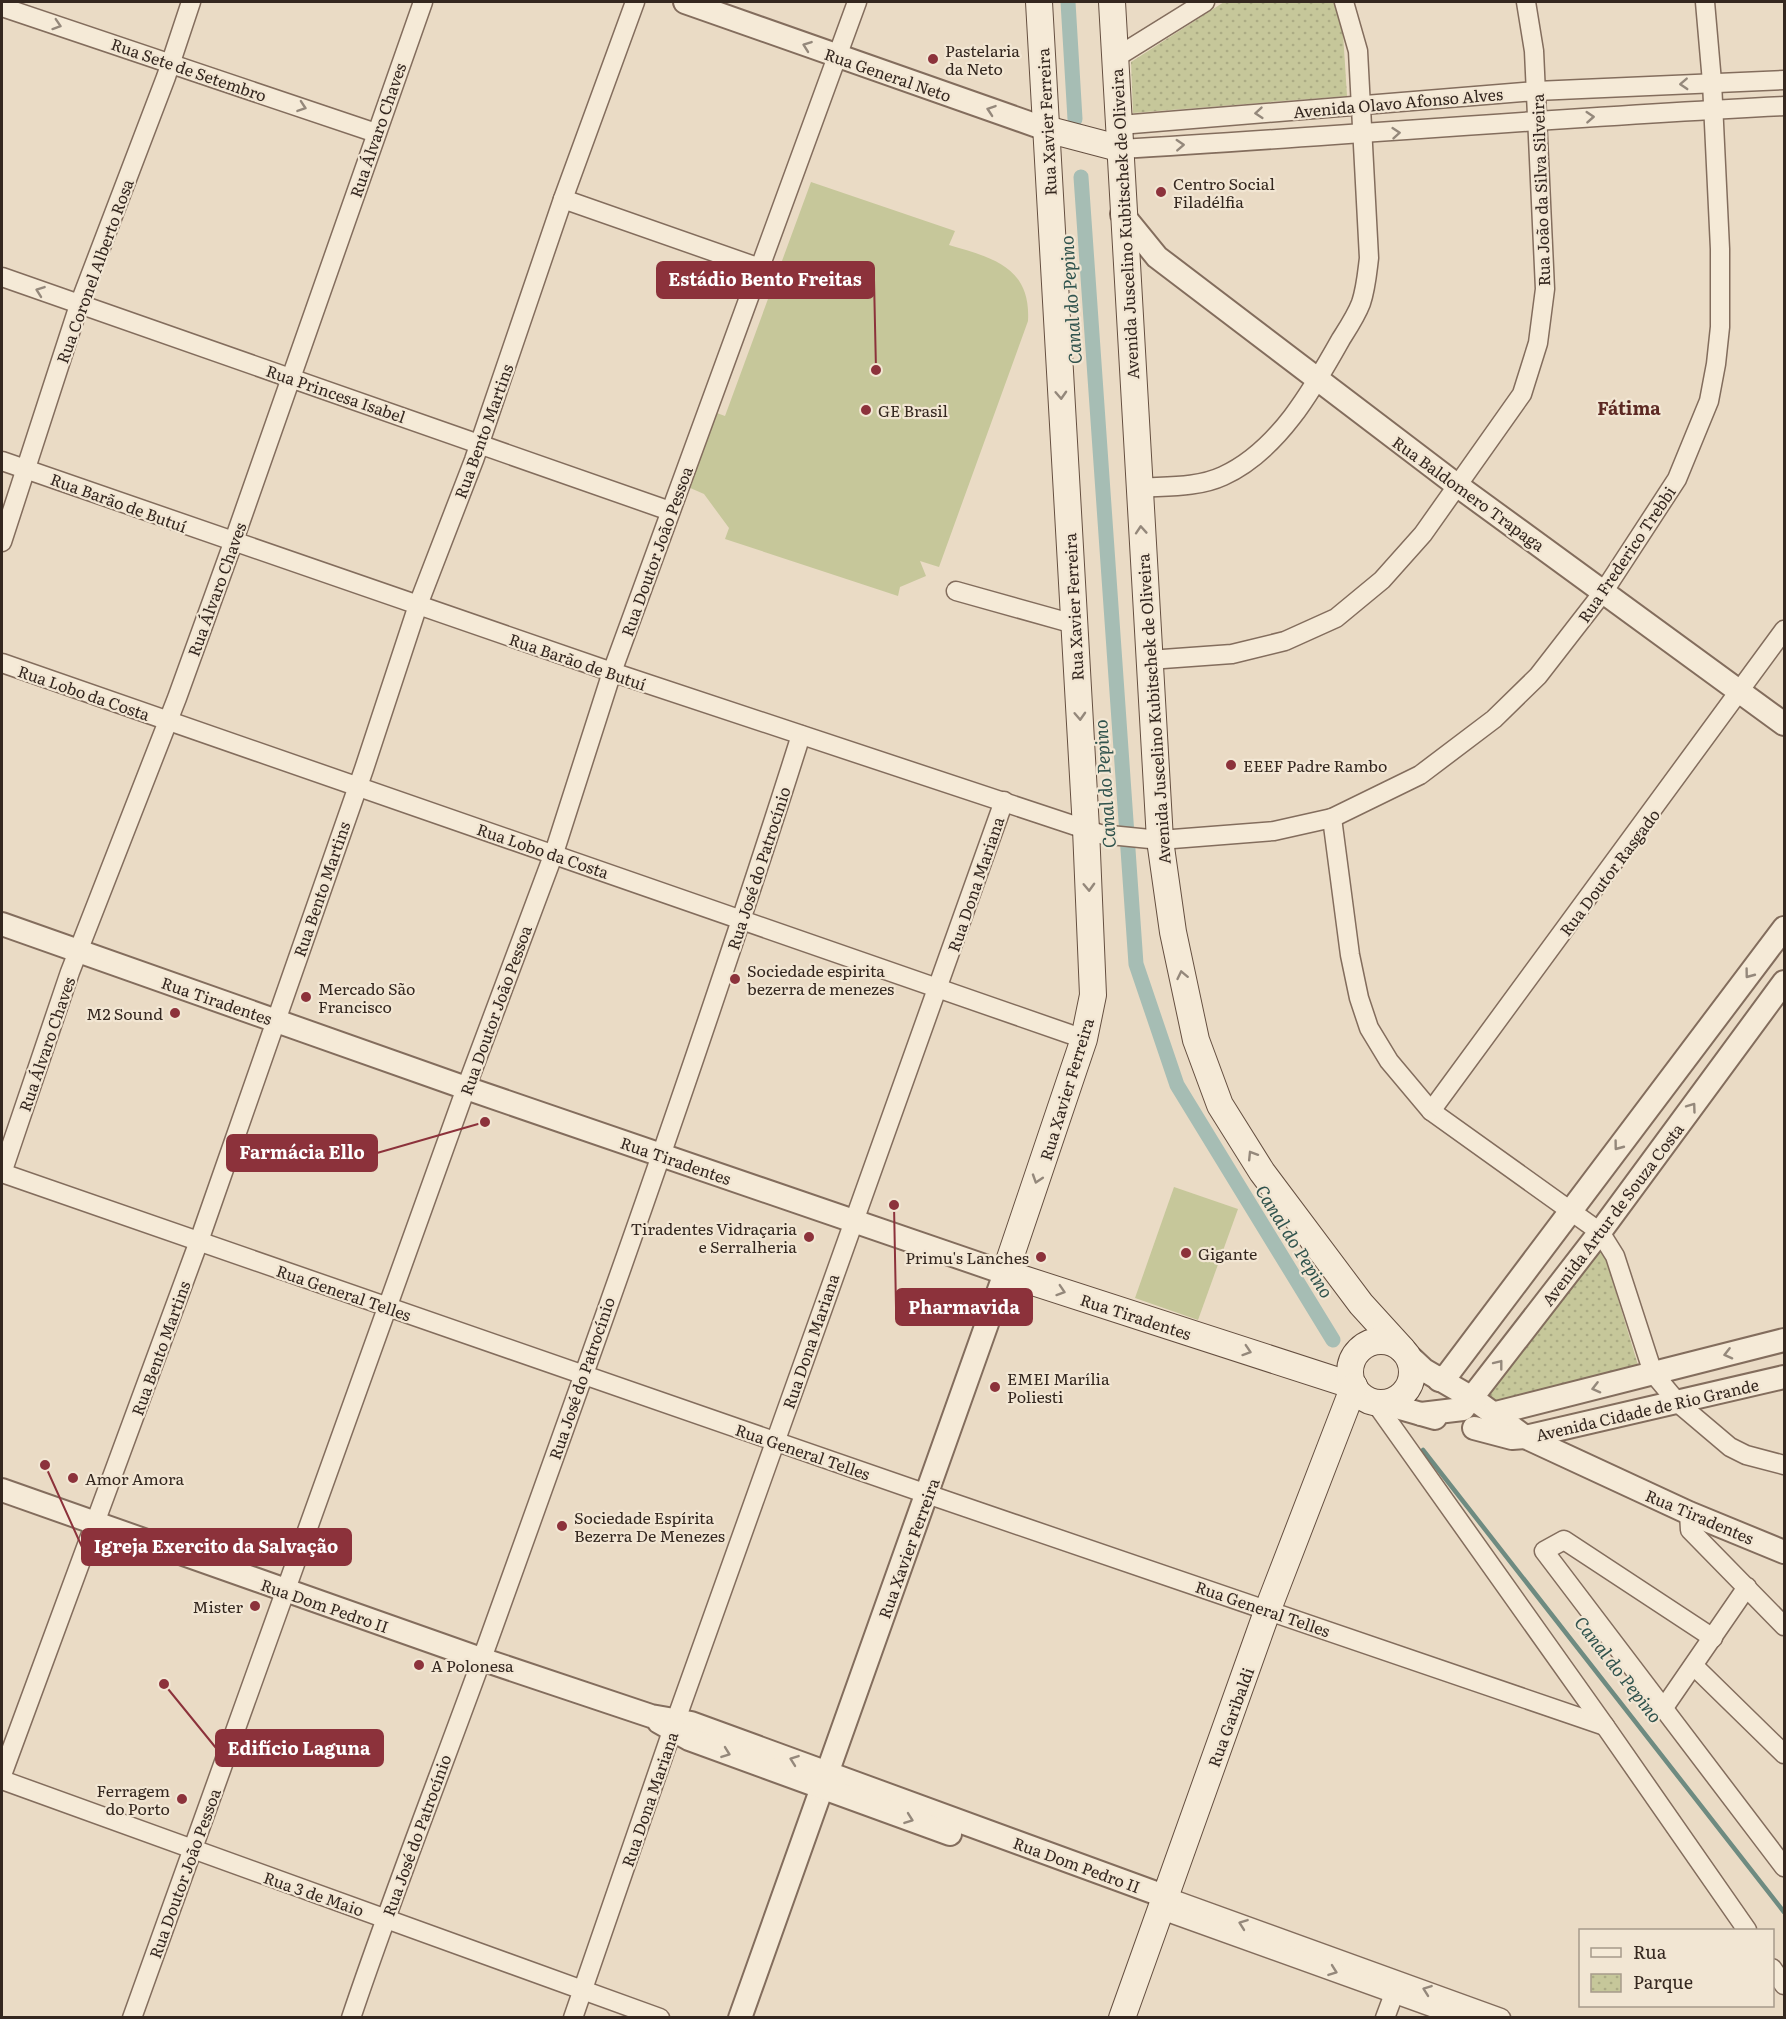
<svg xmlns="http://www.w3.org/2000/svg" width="1786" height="2019" viewBox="0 0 1786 2019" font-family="Literata,serif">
<defs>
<pattern id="park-dots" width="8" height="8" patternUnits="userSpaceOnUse" patternTransform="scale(1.5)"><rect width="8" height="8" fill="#c6c79a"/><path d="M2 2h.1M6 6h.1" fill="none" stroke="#abab84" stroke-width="1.8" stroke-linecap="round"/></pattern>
</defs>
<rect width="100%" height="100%" fill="#eadbc5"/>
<!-- grass -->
<g fill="#c6c79a">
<path d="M811,182L955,231L949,245C993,258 1031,267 1028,321L939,567L920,561L926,576L900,587L898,596L725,539L729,528L704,494L688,487L714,412L725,416Z"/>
<path d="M1174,1187L1238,1209L1198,1320L1135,1298Z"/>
</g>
<!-- park -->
<g fill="url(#park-dots)">
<path d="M1224,2H1333L1342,17L1347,96L1133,113L1131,62Z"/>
<path d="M1602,1246L1638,1365L1498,1405L1485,1392Z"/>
</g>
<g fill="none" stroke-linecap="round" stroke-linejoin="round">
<!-- stream -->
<path stroke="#6e8b81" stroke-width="4.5" d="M1423,1450L1784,1912"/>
<!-- canal -->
<g stroke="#a6bdb4" stroke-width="15">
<path d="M1068,2L1075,119"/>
<path d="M1081,177L1136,964L1177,1085L1333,1340"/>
</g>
<!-- minor casing -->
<g stroke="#836d5d" stroke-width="21">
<g id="minor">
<path d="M2,7L376,133"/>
<path d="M1115,58L1205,2"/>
<path d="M1120,125L1536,91L1784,80"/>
<path d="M1122,149C1343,136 1563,117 1784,106"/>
<path d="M563,199L760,268"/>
<path d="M2,277L670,511"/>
<path d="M2,461L612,672L1100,834L1160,840L1274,831L1332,818L1420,775L1494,719L1538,676L1604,591L1677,479L1709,401L1716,364L1720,327V249L1712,82L1705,2"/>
<path d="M1138,488C1166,486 1197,488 1223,476C1278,451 1313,389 1341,339C1348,328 1356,316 1361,303C1366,288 1367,274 1369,258L1358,51L1344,2"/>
<path d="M2,542L79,305L166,77L191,2"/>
<path d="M956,591L1074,624"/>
<path d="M1149,660L1232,654L1285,641L1336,618L1382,580L1423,534L1522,394L1538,343L1545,289L1534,51L1526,2"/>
<path d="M2,663L1084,1039"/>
<path d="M1332,818L1350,955L1359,998L1369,1028L1389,1061L1431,1111L1600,1232L1615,1256L1653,1373L1678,1403L1730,1447L1746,1455L1784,1465"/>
<path d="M1431,1111L1784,630"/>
<path d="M2,1173L927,1494L1605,1726"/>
<path d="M2,1173L70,972L177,698L233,543L423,2"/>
<path d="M1374,1401L1605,1726L1747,1930"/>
<path d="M1689,1513L1690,1530L1784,1626"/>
<path d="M1713,1638L1564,1540L1544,1551L1784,1867"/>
<path d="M1694,1666L1784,1754"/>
<path d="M1663,1709L1747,1587"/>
<path d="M2,1775L199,1241L364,769L418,605L474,460L563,199L635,2"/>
<path d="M2,1780L660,2018"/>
<path d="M1164,1896L1501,2018"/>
<path d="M1159,1909L1462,2018"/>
<path d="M1772,1968L1784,1985"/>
<path d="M132,2018L466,1088L554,853L612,672L857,2"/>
<path d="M351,2018C391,1899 437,1782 480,1664C591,1356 702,1048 801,735"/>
<path d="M573,2018L672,1731L1004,801"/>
<path d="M1385,2018L1398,1983"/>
</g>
</g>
<!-- tertiary casing -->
<g stroke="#836d5d" stroke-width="26">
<g id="tertiary">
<path d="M685,2L1046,129"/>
<path d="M1122,214L1157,257L1458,486L1784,724"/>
<path d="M2,924L466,1088L1005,1273L740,2018"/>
<path d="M1408,1355L1424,1370L1472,1398L1525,1437L1689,1513L1784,1552"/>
<path d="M1439,1380L1448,1374L1784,928"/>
<path d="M1379,1402L1435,1418"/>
<path d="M1421,1414L1463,1409L1600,1232L1784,982"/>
<path d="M1492,1414L1784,1340"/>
<path d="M1474,1428L1512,1438L1525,1437L1784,1377"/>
<path d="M2,1490L481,1659L651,1716L691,1723L1164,1896"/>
<path d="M659,1722L689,1739L950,1834"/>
</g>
</g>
<!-- secondary casing -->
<g stroke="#654f40" stroke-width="28">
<g id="secondary">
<path d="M1039,2L1086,829L1093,995L1084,1039L1005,1273L1354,1386"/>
<path d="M1112,2L1160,840L1173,932L1196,1040L1220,1105L1262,1172L1361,1304L1402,1349"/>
<path d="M1046,129L1122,149"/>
<circle cx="1381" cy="1372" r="31"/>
<path d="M1122,2018L1268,1609L1354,1386"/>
</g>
</g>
<!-- minor -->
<use href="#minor" stroke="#f5ead7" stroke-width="18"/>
<!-- tertiary -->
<use href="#tertiary" stroke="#f5ead7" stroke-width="22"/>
<!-- secondary -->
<use href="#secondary" stroke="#f5ead7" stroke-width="26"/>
</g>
<!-- one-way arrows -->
<defs><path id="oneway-chevron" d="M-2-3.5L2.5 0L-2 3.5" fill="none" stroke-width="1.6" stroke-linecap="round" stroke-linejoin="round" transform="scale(1.5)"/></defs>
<g stroke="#94887b">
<use href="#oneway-chevron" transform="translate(57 25) rotate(18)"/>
<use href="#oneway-chevron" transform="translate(807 46) rotate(-160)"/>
<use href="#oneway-chevron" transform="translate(1684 84) rotate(177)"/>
<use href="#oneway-chevron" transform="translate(302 107) rotate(19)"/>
<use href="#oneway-chevron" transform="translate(991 110) rotate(-161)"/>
<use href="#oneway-chevron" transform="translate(1259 113) rotate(175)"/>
<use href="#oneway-chevron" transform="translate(1590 117) rotate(-4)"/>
<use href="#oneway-chevron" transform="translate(1396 133) rotate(-5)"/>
<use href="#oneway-chevron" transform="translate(1180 145) rotate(-3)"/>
<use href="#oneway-chevron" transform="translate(40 291) rotate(-160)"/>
<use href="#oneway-chevron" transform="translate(1061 395) rotate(87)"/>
<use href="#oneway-chevron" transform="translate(1141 530) rotate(-94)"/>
<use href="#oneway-chevron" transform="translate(1080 716) rotate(87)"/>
<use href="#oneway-chevron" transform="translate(1089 887) rotate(88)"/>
<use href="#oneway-chevron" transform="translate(1749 974) rotate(127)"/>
<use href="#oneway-chevron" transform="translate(1182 975) rotate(-102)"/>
<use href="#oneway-chevron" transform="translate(1692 1107) rotate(-54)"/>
<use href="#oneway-chevron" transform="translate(1618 1146) rotate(127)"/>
<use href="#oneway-chevron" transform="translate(1252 1155) rotate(-122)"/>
<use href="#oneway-chevron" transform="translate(1037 1179) rotate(108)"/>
<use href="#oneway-chevron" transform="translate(1061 1291) rotate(18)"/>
<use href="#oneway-chevron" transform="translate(1247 1351) rotate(18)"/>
<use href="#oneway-chevron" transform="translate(1728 1354) rotate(166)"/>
<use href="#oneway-chevron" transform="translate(1499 1364) rotate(-52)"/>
<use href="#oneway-chevron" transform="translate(1596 1388) rotate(166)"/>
<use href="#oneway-chevron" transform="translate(726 1753) rotate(20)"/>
<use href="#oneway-chevron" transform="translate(794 1760) rotate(-160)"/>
<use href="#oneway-chevron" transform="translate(909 1819) rotate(20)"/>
<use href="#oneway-chevron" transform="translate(1243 1924) rotate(-160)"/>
<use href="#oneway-chevron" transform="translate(1333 1971) rotate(20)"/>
<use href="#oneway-chevron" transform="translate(1427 1990) rotate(-160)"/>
</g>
<!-- markers -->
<g fill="#8c323b" stroke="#f2e6d3" stroke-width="2">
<circle cx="933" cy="59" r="6"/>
<circle cx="1161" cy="192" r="6"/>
<circle cx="866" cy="410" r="6"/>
<circle cx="1231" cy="765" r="6"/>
<circle cx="735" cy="979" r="6"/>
<circle cx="306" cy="997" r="6"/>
<circle cx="175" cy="1013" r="6"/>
<circle cx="809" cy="1237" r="6"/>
<circle cx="1186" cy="1253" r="6"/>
<circle cx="1041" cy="1257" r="6"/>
<circle cx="995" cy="1387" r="6"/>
<circle cx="73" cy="1478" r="6"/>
<circle cx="562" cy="1526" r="6"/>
<circle cx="255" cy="1606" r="6"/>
<circle cx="419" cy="1665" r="6"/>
<circle cx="182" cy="1799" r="6"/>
</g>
<g text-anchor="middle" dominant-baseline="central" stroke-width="4.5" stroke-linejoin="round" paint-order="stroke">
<!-- poi labels -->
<g font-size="16" fill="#34271f" stroke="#f2e6d3" text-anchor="start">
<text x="945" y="50">Pastelaria<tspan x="945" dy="18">da Neto</tspan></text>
<text x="1173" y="183">Centro Social<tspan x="1173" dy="18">Filadélfia</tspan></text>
<text x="878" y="410">GE Brasil</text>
<text x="1243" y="765">EEEF Padre Rambo</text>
<text x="747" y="970">Sociedade espirita<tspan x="747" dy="18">bezerra de menezes</tspan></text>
<text x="318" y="988">Mercado São<tspan x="318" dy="18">Francisco</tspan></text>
<text x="163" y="1013" text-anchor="end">M2 Sound</text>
<text x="797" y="1228" text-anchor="end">Tiradentes Vidraçaria<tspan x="797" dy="18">e Serralheria</tspan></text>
<text x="1198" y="1253">Gigante</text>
<text x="1029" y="1257" text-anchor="end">Primu's Lanches</text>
<text x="1007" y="1378">EMEI Marília<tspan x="1007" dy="18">Poliesti</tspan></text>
<text x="85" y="1478">Amor Amora</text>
<text x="574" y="1517">Sociedade Espírita<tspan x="574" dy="18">Bezerra De Menezes</tspan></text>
<text x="243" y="1606" text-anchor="end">Mister</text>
<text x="431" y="1665">A Polonesa</text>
<text x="170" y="1790" text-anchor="end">Ferragem<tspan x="170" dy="18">do Porto</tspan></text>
</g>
<!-- street labels -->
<g font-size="16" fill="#34271f" stroke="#f2e6d3">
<text transform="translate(189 69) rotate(19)">Rua Sete de Setembro</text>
<text transform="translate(888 74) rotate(19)">Rua General Neto</text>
<text transform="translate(1398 102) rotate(-5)">Avenida Olavo Afonso Alves</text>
<text transform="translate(1046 122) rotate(-93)">Rua Xavier Ferreira</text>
<text transform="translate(377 130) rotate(-71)">Rua Álvaro Chaves</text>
<text transform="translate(1540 190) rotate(-92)">Rua João da Silva Silveira</text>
<text transform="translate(1124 224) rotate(-93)">Avenida Juscelino Kubitschek de Oliveira</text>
<text transform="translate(94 271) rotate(-70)">Rua Coronel Alberto Rosa</text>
<text transform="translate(336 393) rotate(19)">Rua Princesa Isabel</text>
<text transform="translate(483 431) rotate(-70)">Rua Bento Martins</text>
<text transform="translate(1469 493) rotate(36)">Rua Baldomero Trapaga</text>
<text transform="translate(119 502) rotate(20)">Rua Barão de Butuí</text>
<text transform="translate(656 551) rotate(-70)">Rua Doutor João Pessoa</text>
<text transform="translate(1626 554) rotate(-56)">Rua Frederico Trebbi</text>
<text transform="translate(216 589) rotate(-70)">Rua Álvaro Chaves</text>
<text transform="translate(1073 607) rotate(-93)">Rua Xavier Ferreira</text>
<text transform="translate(578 661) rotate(19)">Rua Barão de Butuí</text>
<text transform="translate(84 692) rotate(19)">Rua Lobo da Costa</text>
<text transform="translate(1153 709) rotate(-94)">Avenida Juscelino Kubitschek de Oliveira</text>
<text transform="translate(543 850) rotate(19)">Rua Lobo da Costa</text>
<text transform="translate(758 868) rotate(-72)">Rua José do Patrocínio</text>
<text transform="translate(1609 872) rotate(-53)">Rua Doutor Rasgado</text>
<text transform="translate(975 884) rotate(-71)">Rua Dona Mariana</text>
<text transform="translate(321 889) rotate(-71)">Rua Bento Martins</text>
<text transform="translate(217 1000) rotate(19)">Rua Tiradentes</text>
<text transform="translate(495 1010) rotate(-70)">Rua Doutor João Pessoa</text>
<text transform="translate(46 1044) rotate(-71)">Rua Álvaro Chaves</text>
<text transform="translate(1066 1089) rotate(-73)">Rua Xavier Ferreira</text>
<text transform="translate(676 1160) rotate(19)">Rua Tiradentes</text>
<text transform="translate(1612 1214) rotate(-53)">Avenida Artur de Souza Costa</text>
<text transform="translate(344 1292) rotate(19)">Rua General Telles</text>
<text transform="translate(1136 1316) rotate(18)">Rua Tiradentes</text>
<text transform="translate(810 1341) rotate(-71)">Rua Dona Mariana</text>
<text transform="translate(160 1348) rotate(-70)">Rua Bento Martins</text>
<text transform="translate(581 1378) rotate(-71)">Rua José do Patrocínio</text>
<text transform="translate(1647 1409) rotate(-13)">Avenida Cidade de Rio Grande</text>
<text transform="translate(803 1451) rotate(19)">Rua General Telles</text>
<text transform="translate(1700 1516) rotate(23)">Rua Tiradentes</text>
<text transform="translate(908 1548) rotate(-70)">Rua Xavier Ferreira</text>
<text transform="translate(325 1605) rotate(19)">Rua Dom Pedro II</text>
<text transform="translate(1263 1608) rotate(19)">Rua General Telles</text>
<text transform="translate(1230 1717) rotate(-70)">Rua Garibaldi</text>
<text transform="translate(649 1799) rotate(-71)">Rua Dona Mariana</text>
<text transform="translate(416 1835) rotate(-70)">Rua José do Patrocínio</text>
<text transform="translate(1077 1864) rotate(20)">Rua Dom Pedro II</text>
<text transform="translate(184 1873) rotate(-70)">Rua Doutor João Pessoa</text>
<text transform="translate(314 1893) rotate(19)">Rua 3 de Maio</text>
</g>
<!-- water labels -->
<g font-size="18" font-style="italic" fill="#30534d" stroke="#f2e6d3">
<text transform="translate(1070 300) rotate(-94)">Canal do Pepino</text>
<text transform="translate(1104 784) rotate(-94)">Canal do Pepino</text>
<text transform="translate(1295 1241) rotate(58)">Canal do Pepino</text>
<text transform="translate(1619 1669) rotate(52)">Canal do Pepino</text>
</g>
<!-- neighbourhood labels -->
<g font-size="18" font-weight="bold" fill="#5d2923" stroke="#f2e6d3">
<text x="1629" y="407">Fátima</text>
</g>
</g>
<!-- callouts -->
<path fill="none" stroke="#8c323b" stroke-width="2" d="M876 370L874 280M485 1122L377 1153M894 1205L896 1307M45 1465L82 1547M164 1684L216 1748"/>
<g fill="#8c323b" stroke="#f2e6d3" stroke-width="2">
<circle cx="876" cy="370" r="6"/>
<circle cx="485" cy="1122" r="6"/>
<circle cx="894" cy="1205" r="6"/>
<circle cx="45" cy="1465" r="6"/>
<circle cx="164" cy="1684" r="6"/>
</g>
<g fill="#8c323b" stroke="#8c323b" stroke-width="2">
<rect x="657" y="262" width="217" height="36" rx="6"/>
<rect x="227" y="1135" width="150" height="36" rx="6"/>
<rect x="896" y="1289" width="136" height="36" rx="6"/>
<rect x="82" y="1529" width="269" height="36" rx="6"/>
<rect x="216" y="1730" width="167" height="36" rx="6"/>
</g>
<g font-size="18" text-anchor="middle" font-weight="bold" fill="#fff">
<text x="765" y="286">Estádio Bento Freitas</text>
<text x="302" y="1159">Farmácia Ello</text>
<text x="964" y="1314">Pharmavida</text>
<text x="216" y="1553">Igreja Exercito da Salvação</text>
<text x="299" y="1755">Edifício Laguna</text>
</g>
<!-- border -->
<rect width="1786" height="2019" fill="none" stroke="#34271f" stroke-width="6"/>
<!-- legend -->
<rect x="1579" y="1929" width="195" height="78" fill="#f2e6d3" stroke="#a69a8b" stroke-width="1.5"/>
<rect x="1591" y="1948" width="30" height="9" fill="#f5ead7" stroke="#a69a8b" stroke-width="1.5"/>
<text x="1633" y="1959" font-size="18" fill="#34271f">Rua</text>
<rect x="1591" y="1974" width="30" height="18" fill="url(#park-dots)" stroke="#a69a8b" stroke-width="1.5"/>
<text x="1633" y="1989" font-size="18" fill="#34271f">Parque</text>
</svg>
